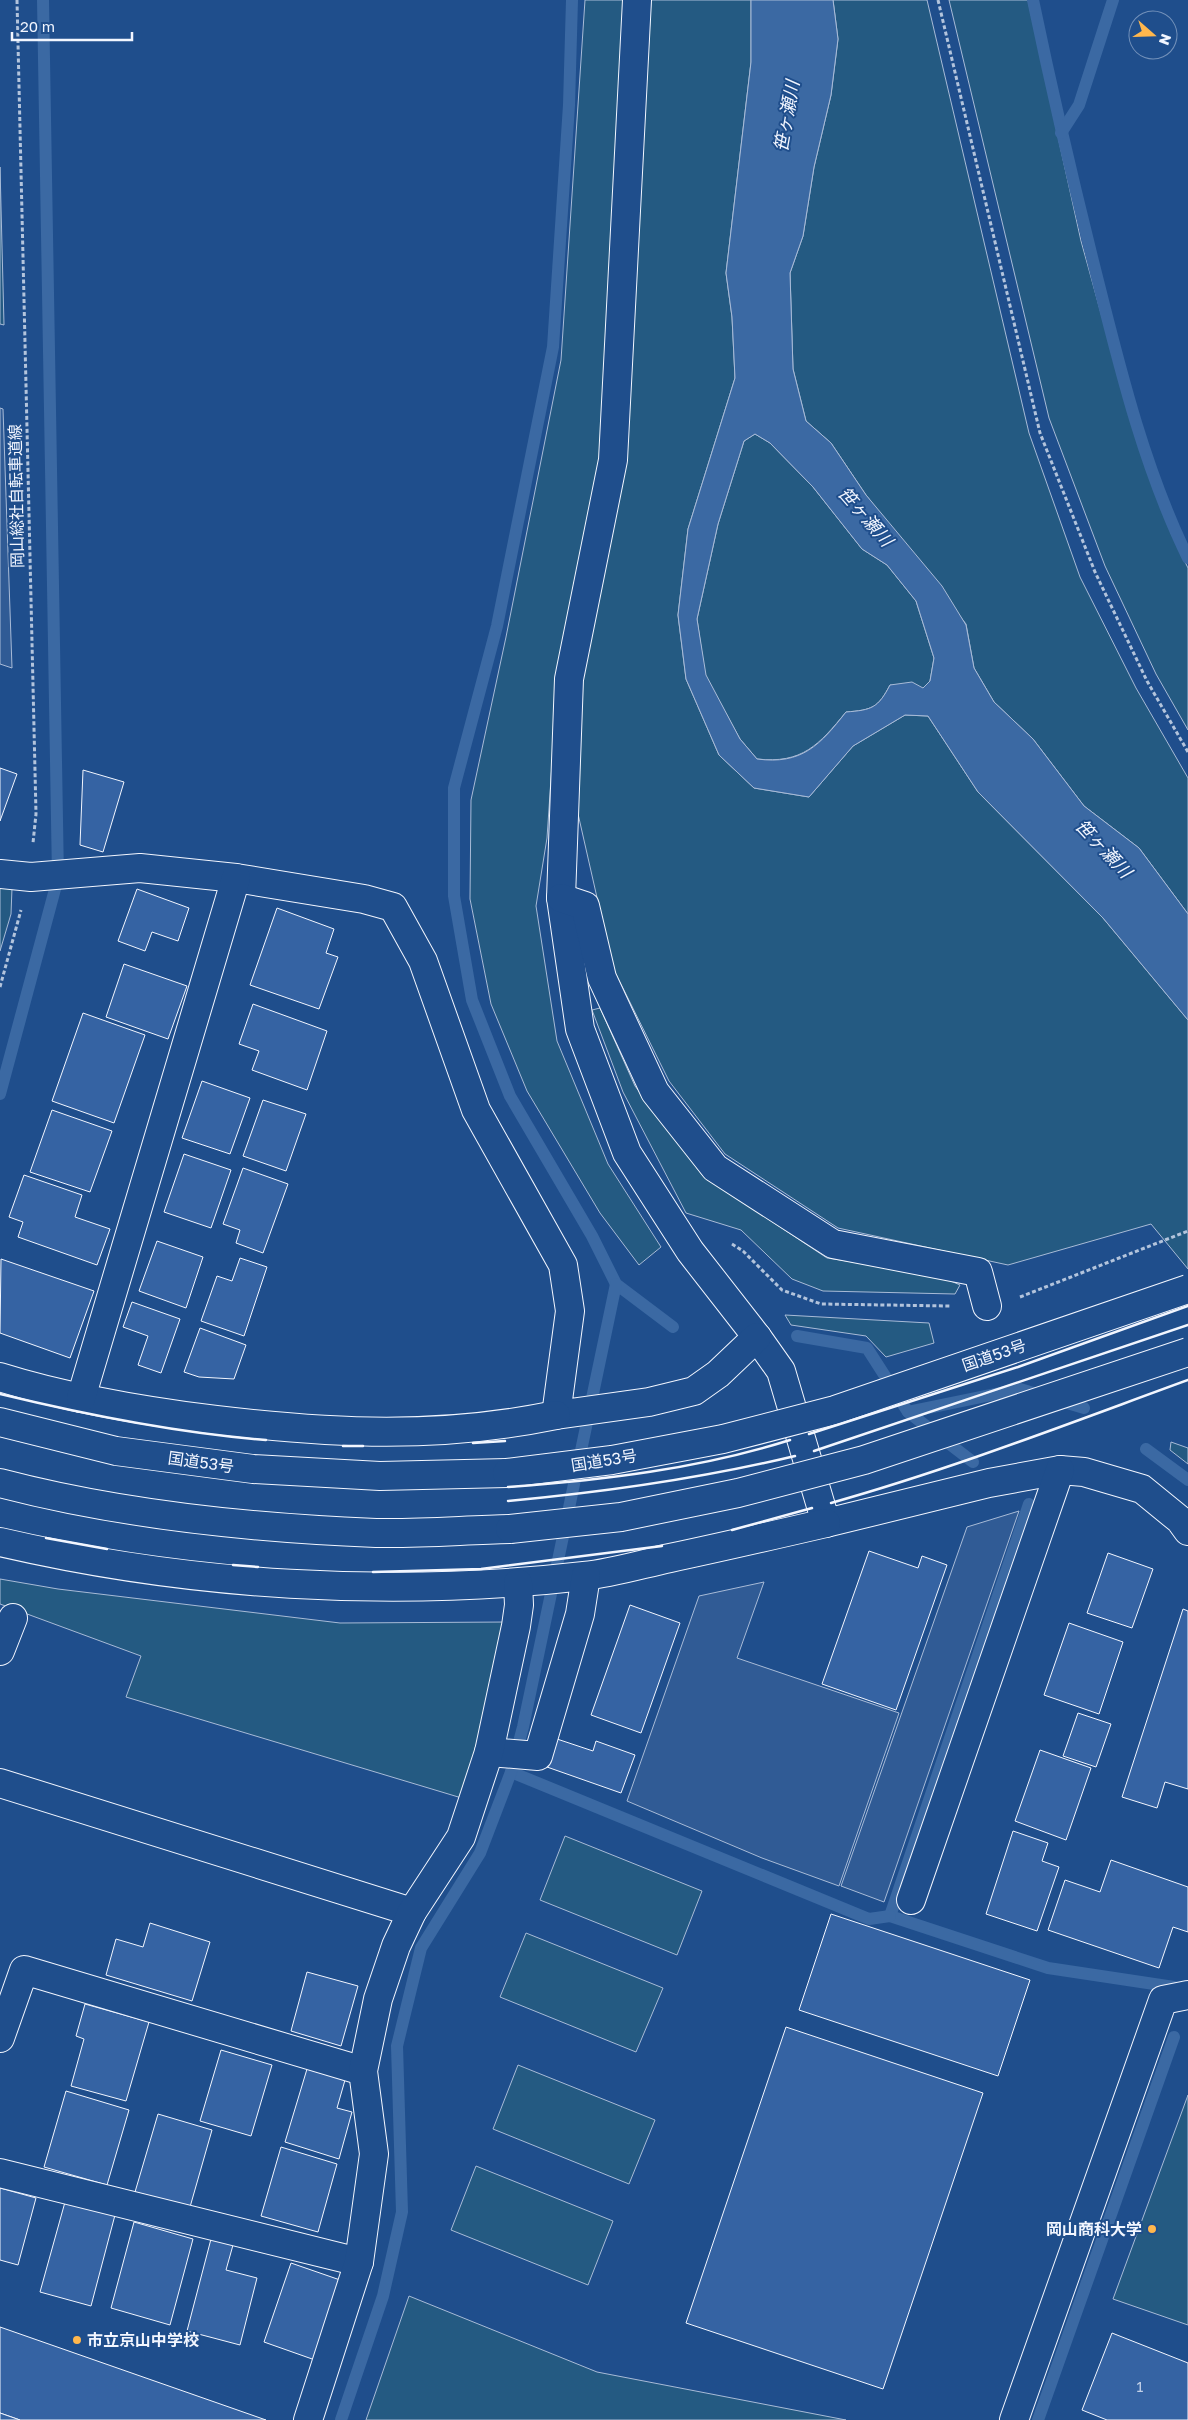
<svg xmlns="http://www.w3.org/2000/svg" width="1188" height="2420" viewBox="0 0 1188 2420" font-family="'Golos Text','Noto Sans JP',sans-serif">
<rect width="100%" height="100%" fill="#1f4e8c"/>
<!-- green -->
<g fill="#245a82" stroke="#a8bbd7">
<path d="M585,0H626L602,459L558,675L547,838L536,906L557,1041L608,1164L661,1247L639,1265L600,1213L527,1091L491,1004L470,899L471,800L506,637L561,360Z"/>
<path d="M651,0H751V62L726,273L732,317L735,378L688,529L678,615L686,679L719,755L754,788L809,797L853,746L905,715L928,716L978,792L1103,918L1188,1020V1269L1151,1224L1008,1265L838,1228L725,1154L669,1081L613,968L576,805L581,678L626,460Z"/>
<path d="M833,0H927L1029,433L1080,577L1136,688L1188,778V914L1139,848L1084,806L1033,739L994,702L974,668L966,624L866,495L831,443L806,421L793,369L790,273L803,236L814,167L831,95L838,39Z"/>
<path d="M949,0H1028L1081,241L1124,396L1171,533L1188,568V730L1156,674L1105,566L1049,418Z"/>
<path d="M0,167L4,325L0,324Z"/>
<path d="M755,434L770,443L813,487L862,549L887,565L916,601L934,658L930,681L923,689L890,685C878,708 872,710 846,712C819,745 802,764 757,759L740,739L705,675L697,619L718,524L744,441Z"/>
<path d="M0,887L12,888L11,914L0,951Z"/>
<path d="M600,1008L635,1086L703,1176L827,1258L937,1275L960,1285L955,1294L823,1291L792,1279L741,1230L686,1213L623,1092L592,1010Z"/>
<path d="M785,1315L929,1323L934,1343L886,1357L866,1336L791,1325Z"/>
<path d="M1171,1442L1188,1448V1464L1170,1450Z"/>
<path d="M0,1579L58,1589L340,1623L508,1622L465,1799L126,1697L141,1656L0,1604Z"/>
<path d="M565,1836L702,1891L677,1955L540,1900Z"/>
<path d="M526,1933L663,1988L636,2052L500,1997Z"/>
<path d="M518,2065L655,2120L629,2184L493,2129Z"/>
<path d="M1188,2095V2325L1113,2299Z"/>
<path d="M476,2166L613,2221L588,2285L451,2230Z"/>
<path d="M409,2296L597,2372L846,2420H366Z"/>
</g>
<!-- parking -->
<g fill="#305b95" stroke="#a8bbd7">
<path d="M0,408L3,409L12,668L0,664Z"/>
<path d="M1019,1511L884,1902L841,1886L967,1527Z"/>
<path d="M764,1582L737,1658L899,1713L839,1886L762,1858L627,1801L699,1596Z"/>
</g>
<!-- water -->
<path fill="#3b69a3" stroke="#a8bbd7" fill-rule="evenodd" d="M751,0H833L838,39L831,95L814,167L803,236L790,273L793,369L806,421L831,443L866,495L942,586L966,625L974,668L994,702L1033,739L1084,806L1139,848L1188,914V1020L1103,918L978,792L928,716L905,715L853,746L809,797L754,788L719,755L686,679L678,615L688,529L735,378L732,317L726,273L751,62ZM755,434L770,443L813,487L862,549L887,565L916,601L934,658L930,681L923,688L912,682L890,685C878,708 872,710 846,712C820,745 802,765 757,759L740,739L706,675L697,619L718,524L744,441Z"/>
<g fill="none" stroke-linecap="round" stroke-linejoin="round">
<!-- stream -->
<g stroke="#3b69a3" stroke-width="12">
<path d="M572,0L569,105L553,347L497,626L454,788V896L472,1000L510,1096L592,1236L616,1284L673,1327"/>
<path d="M1033,0C1053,96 1075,190 1099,285C1122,377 1146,472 1188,558"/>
<path d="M1061,133L1079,105L1113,0"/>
<path d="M0,1094L58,878L43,0"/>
<path d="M797,1336L867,1348L908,1412L973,1462"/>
<path d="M908,1412L1020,1389L1084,1408"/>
<path d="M1146,1449L1188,1480"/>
<path d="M1029,1504L890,1916L1048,1968L1174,1987"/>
<path d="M511,1772L869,1919L890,1916"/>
<path d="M341,2420L383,2296L402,2212L397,2046L421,1948L480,1853L511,1772L523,1727L616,1284"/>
<path d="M1038,2420L1174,2037"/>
</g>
</g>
<!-- building -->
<g fill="#3563a3" stroke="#f2f6ff">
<path d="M0,768L17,774L0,821Z"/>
<path d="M83,770L124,782L103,852L80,845Z"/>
<path d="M137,889L189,908L178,941L152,932L145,951L118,941Z"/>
<path d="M277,908L334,929L326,953L338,957L319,1009L250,985Z"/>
<path d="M124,964L187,986L168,1039L106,1017Z"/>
<path d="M253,1004L327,1031L307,1090L252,1070L259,1051L239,1044Z"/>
<path d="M83,1013L145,1035L114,1123L52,1101Z"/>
<path d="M202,1081L250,1098L230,1154L182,1138Z"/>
<path d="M263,1100L306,1114L286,1171L243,1156Z"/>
<path d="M52,1110L112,1131L90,1192L30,1172Z"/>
<path d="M184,1154L231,1170L211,1228L164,1212Z"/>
<path d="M243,1168L288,1184L263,1253L236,1243L240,1230L223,1224Z"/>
<path d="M24,1175L82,1195L75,1217L110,1229L97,1265L18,1237L23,1222L9,1217Z"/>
<path d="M157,1241L203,1257L186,1308L139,1291Z"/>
<path d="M240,1258L267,1267L244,1336L201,1321L217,1276L232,1281Z"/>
<path d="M1,1259L94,1291L70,1358L0,1333Z"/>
<path d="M132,1302L180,1319L161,1373L138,1365L148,1336L123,1327Z"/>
<path d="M200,1328L246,1345L234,1379L199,1377L184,1372Z"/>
<path d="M869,1551L918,1568L922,1556L947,1565L896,1710L822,1684Z"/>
<path d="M1108,1553L1153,1569L1132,1628L1087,1613Z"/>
<path d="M630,1605L680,1623L641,1733L591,1715Z"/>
<path d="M1183,1609L1188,1611V1789L1165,1782L1157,1808L1122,1797Z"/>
<path d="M1069,1623L1123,1642L1099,1714L1044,1695Z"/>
<path d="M1078,1713L1111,1724L1096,1767L1063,1756Z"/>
<path d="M557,1739L593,1751L596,1741L635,1755L621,1793L547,1767Z"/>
<path d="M1040,1750L1091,1768L1066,1840L1015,1821Z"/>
<path d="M1013,1831L1048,1843L1042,1861L1059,1867L1037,1931L986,1914Z"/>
<path d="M1111,1860L1188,1887V1932L1173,1927L1159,1968L1048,1930L1065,1880L1100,1892Z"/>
<path d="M831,1914L1030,1980L998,2076L799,2010Z"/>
<path d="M150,1923L210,1942L192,2001L106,1975L116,1939L143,1947Z"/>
<path d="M307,1972L358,1986L341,2046L291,2031Z"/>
<path d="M85,2004L149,2022L126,2101L71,2086L84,2039L76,2036Z"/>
<path d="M786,2027L983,2093L883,2389L686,2323Z"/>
<path d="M221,2050L272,2065L251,2136L200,2121Z"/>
<path d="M307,2069L345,2080L337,2108L352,2112L339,2159L285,2142Z"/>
<path d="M66,2091L129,2110L107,2185L44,2167Z"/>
<path d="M158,2114L212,2130L190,2207L135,2192Z"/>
<path d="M281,2147L337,2164L318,2232L261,2216Z"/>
<path d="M0,2188L36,2198L18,2265L0,2260Z"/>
<path d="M65,2202L115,2215L91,2306L40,2292Z"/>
<path d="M134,2222L193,2239L170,2325L111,2308Z"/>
<path d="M211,2239L233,2245L226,2270L257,2278L240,2345L187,2331Z"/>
<path d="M291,2263L343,2281L315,2360L264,2342Z"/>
<path d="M0,2327L266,2420H20L0,2413Z"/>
<path d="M1112,2333L1188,2363V2420H1107L1082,2410Z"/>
<path d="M0,2413L20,2420H0Z"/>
</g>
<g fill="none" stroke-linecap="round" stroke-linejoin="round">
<!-- street casing -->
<g stroke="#f2f6ff" stroke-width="30">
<g id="street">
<path d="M637,0L613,460L569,679L561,898L580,1029L627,1153L690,1251L757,1337L781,1371L826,1523L989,1483L1060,1470L1084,1472L1142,1489L1180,1520L1188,1531"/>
<path d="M0,874L31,877L140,868L236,878L364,899L393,907L423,961L476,1110L563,1265L570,1311L556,1415L649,1402L694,1391L718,1374L757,1337"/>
<path d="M561,898L585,906L602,978L655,1092L715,1168L833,1244L978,1272L987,1306"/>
<path d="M0,1377C70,1399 144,1411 216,1420C334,1434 439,1439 556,1415"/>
<path d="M81,1398L236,878"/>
<path d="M0,1542C189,1586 391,1598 584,1576C613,1573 642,1564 670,1558C722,1547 774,1535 826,1523"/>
<path d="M0,1651L13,1618"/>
<path d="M489,1752L538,1756L580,1614L586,1576"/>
<path d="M0,1783L412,1912"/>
<path d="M911,1900L1060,1470"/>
<path d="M0,2038L24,1970L363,2071"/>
<path d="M0,2173L359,2262"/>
<path d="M308,2420L359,2262L374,2154L363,2071L378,1999L396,1946L412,1912L461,1837L489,1752L516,1626L519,1605L518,1583"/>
<path d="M1014,2420L1163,2000L1188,1995"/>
</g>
</g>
<!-- highway casing -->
<g stroke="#f2f6ff" stroke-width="30">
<g id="highway">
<path d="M0,1422L116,1451L253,1469L380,1476L507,1473"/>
<path d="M0,1483C122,1515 251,1528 376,1533C421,1534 465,1530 510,1529"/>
</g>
</g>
<!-- path -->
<g stroke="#b3c4dc" stroke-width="3" stroke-dasharray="4 2.5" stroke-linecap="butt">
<path d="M17,0L36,814L33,843"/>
<path d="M938,0L1040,433L1095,572L1147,681L1188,752"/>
<path d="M0,987L21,910"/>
<path d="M732,1244L743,1251L782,1290L821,1304L950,1306"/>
<path d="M1020,1297L1188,1231"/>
</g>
<!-- street -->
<use href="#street" stroke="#1f4e8c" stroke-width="28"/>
<!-- highway -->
<use href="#highway" stroke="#1f4e8c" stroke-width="28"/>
<!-- highway-bridge casing -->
<g stroke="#f2f6ff" stroke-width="30" stroke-linecap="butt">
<g id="highway-bridge">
<path d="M507,1473L612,1460L723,1439L835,1410L1188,1289"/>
<path d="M510,1529L621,1517L738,1493L864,1460L1188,1352"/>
</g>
</g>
<!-- highway-bridge -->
<use href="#highway-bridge" stroke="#1f4e8c" stroke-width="28"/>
<!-- wall -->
<g stroke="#f2f6ff" stroke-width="2.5">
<path d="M0,1394C87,1415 176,1433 266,1440"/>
<path d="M809,1434L1018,1367L1188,1306"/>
<path d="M473,1443L505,1441"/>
<path d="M343,1446H363"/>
<path d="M814,1451L1188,1325"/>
<path d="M508,1487C603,1480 698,1469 790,1440"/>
<path d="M508,1501C606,1492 699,1479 795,1456"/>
<path d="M831,1503C952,1469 1070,1423 1188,1380"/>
<path d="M732,1530L812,1508"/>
<path d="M46,1538L107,1549"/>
<path d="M233,1565L258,1567"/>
<path d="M373,1572L481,1569L662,1546"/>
</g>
</g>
<!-- markers -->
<g fill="#ffb74d" stroke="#1f4e8c" stroke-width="2">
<circle cx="1152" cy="2229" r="5"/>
<circle cx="77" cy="2340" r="5"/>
</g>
<g text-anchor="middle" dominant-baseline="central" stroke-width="4" stroke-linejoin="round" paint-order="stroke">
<!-- number labels -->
<g font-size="14" fill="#c3d1e8">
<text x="1140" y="2386">1</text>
</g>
<!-- street labels -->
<g font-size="16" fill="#f2f6ff" stroke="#1f4e8c">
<text transform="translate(16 496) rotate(-91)">岡山総社自転車道線</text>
<text transform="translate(994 1355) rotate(-19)">国道53号</text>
<text transform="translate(604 1460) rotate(-9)">国道53号</text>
<text transform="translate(201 1462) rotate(8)">国道53号</text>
</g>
<!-- poi labels -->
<g font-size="16" font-weight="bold" fill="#f2f6ff" stroke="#1f4e8c" text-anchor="end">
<text x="1142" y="2229">岡山商科大学</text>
<text x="87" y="2340" text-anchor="start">市立京山中学校</text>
</g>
<!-- water labels -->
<g font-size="18" font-style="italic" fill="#f2f6ff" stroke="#1f4e8c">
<text transform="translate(786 116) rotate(-80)">笹ヶ瀬川</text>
<text transform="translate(866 516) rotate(49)">笹ヶ瀬川</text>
<text transform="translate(1104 848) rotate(47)">笹ヶ瀬川</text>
</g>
</g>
<!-- north arrow -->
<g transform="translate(1153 35) rotate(110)"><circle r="24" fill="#1f4e8c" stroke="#7391ba"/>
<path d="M0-4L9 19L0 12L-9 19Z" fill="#ffb74d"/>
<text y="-8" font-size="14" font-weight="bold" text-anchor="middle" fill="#f2f6ff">N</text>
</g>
<!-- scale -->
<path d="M12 32v8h120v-8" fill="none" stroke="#f2f6ff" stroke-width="2.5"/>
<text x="20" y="32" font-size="15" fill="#f2f6ff" stroke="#1f4e8c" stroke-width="4" paint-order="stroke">20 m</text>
</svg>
